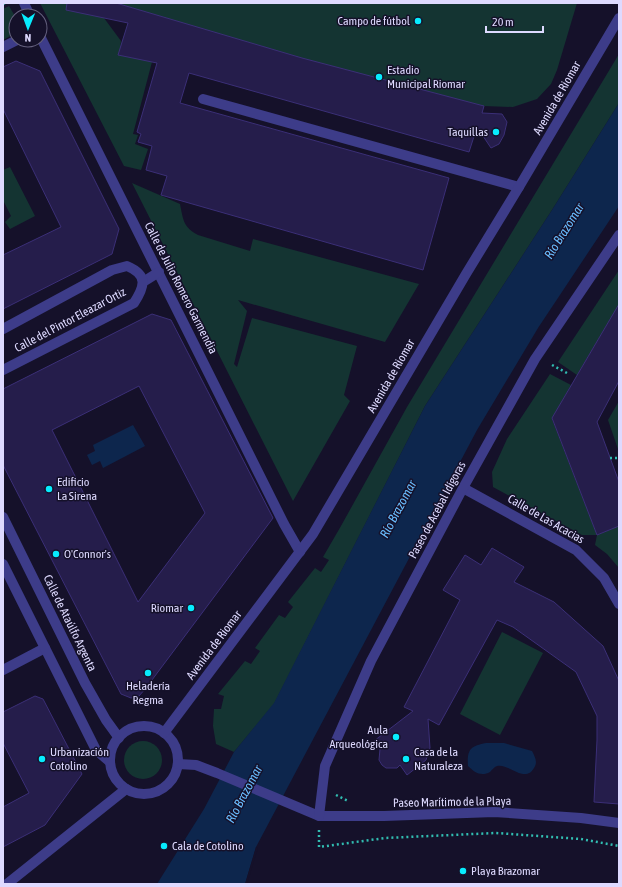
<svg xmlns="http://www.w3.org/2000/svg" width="622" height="887" viewBox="0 0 622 887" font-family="'Asap Condensed',sans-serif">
<rect width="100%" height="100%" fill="#15112a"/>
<!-- green -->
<g fill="#143432">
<path d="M40,3H87L104,18L121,41L120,47L133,8L115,3H577L557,70L551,84L537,99L513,107L484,106L469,152L152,62L133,134L138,135L135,144L148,149L141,170L124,166Z"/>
<path d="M9,6L16,18V33L3,40V9Z"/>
<path d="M619,54V103L552,210L425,406L274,704L234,752L216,744L213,726L214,709H221L224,696L218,694L245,661L251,664L260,651L255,648L279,615L285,618L293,607L288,602L315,568L321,572L329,560L323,557L341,526L407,407Z"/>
<path d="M10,167L35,216L10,229L5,222L11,216L3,200V170Z"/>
<path d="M132,183L180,204C183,219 183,227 198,235L250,251L253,239L419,284L385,342L238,300L247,311L234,364L237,367L252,318L357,346L344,395L350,401L293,501Z"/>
<path d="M619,270V304L577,375L558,362Z"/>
<path d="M550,374L571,385L552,419L597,535L619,526V568L607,554L595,545L597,535H582L493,487L492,472L507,439Z"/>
<path d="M619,401V452L608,420Z"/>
<path d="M502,632L543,653L500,735L460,714Z"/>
<circle cx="143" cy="760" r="19"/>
</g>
<!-- water -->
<g fill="#0d264d">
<path d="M619,103V206L538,328L477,430L256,847L245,884H157L204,809L234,752L274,703L425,406L552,210Z"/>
<path d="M133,425L145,446L103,468L100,461L92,465L87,455L95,451L93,445Z"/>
<path d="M486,743H504L532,751C535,757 538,762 534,768C525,784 509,763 497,766C494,767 492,770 490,772C481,777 474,772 468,766C467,750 470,746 486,743Z"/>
</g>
<!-- pier -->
<path fill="#15112a" d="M256,847L258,848L247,884H245Z"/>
<!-- building -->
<g fill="#251d4b" stroke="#3b2f77" fill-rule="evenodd">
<path d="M67,3H116L302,58L484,106L482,113L502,114L507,122L504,135L499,144L491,148L477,127L469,152L189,73L180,103L449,178L423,270L161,195L167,176L146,170L152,146L138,142L141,134L137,132L157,63L118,55L128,23L66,10Z"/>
<path d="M16,61L40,71L119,229L112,254L3,309V255L61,227L3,109V67Z"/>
<path d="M619,304V381L597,422L619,482V526L597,535L552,418Z"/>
<path d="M152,314L171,320L273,518L146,688L139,696L131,698L121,694L3,465V389ZM139,386L205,513L138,602L52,430Z"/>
<path d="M492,548L524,567L514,582L554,602L603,646L619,681V804L594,802L597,740V716L576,672L513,627L497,620L439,725L428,719L430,748L426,760L407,775L400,765L397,768H386L382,765L379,760L380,749L374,741L413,711L404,707L460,600L443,590L465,555L481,565Z"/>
<path d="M35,696L43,699L82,774L45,825L3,847V807L29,793L3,743V712Z"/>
</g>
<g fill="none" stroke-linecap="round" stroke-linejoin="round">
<!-- path -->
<g stroke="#31bdb1" stroke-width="2.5" stroke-dasharray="2 3" stroke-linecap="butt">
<path d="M3,4L5,3"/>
<path d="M552,365L567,373"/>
<path d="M610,458H619"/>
<path d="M336,795L348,801"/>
<path d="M319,830V847L385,838L496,833L581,839L619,846"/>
</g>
<!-- service -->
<path stroke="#3d3c89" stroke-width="10" d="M203,99L519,187"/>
<!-- pedestrian -->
<g stroke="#3d3c89" stroke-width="10">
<path d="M24,3L30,16"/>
<path d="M40,36L284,524L300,552"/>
<path d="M3,47L17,40"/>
<path d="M143,282L159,272"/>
<path d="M3,670L45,648"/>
</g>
<!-- minor -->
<g stroke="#3d3c89" stroke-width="10">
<path d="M3,329L112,270L127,266C148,275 145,286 134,303L3,370"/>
<path d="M463,488L576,550L604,578L619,604"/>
<path d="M3,517L85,683L106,720L119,738"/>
<path d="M3,564L96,750L110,762"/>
<circle cx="144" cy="760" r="34"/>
<path d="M178,764L196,765L217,773L319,816H384L494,812L581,818L619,823"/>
<path d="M319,816L325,766L371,661L463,488L535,359L619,235"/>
<path d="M7,884L126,789"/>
</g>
<!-- tertiary -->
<path stroke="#3d3c89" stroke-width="10" d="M164,733L313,534L466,274L519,187L619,18"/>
</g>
<!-- markers -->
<g fill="#07ecfe" stroke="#15112a" stroke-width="1.5">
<circle cx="418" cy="21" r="4"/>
<circle cx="379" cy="77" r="4"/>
<circle cx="496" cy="132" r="4"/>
<circle cx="49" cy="489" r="4"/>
<circle cx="56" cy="554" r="4"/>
<circle cx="191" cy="608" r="4"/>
<circle cx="148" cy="673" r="4"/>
<circle cx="396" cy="737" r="4"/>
<circle cx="42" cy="759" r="4"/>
<circle cx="406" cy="759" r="4"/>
<circle cx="164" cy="846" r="4"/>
<circle cx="463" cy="871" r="4"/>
</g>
<g text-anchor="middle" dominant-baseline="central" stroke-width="3" stroke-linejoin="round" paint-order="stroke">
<!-- poi labels -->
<g font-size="12" fill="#dedaff" stroke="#15112a" text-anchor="start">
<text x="410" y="21" text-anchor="end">Campo de fútbol</text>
<text x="387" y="70">Estadio<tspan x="387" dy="14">Municipal Riomar</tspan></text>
<text x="488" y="132" text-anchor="end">Taquillas</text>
<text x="57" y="482">Edificio<tspan x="57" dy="14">La Sirena</tspan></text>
<text x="64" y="554">O'Connor's</text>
<text x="183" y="608" text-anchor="end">Riomar</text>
<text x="148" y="686" text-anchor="middle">Heladería<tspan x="148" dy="14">Regma</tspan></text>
<text x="388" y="730" text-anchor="end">Aula<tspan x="388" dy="14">Arqueológica</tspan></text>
<text x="50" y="752">Urbanización<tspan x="50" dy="14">Cotolino</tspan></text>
<text x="414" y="752">Casa de la<tspan x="414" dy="14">Naturaleza</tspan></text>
<text x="172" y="846">Cala de Cotolino</text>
<text x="471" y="871">Playa Brazomar</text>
</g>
<!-- street labels -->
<g font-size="12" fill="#dedaff" stroke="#15112a">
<text transform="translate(557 98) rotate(-60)">Avenida de Riomar</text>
<text transform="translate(181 288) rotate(63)">Calle de Julio Romero Garmendia</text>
<text transform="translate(70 320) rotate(-28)">Calle del Pintor Eleazar Ortiz</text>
<text transform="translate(391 376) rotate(-60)">Avenida de Riomar</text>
<text transform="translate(437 510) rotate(-62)">Paseo de Acebal Idígoras</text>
<text transform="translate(546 519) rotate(30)">Calle de Las Acacias</text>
<text transform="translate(70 623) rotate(64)">Calle de Ataúlfo Argenta</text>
<text transform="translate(214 645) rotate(-53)">Avenida de Riomar</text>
<text transform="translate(452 802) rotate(-1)">Paseo Marítimo de la Playa</text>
</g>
<!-- water labels -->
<g font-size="13" font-style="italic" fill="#69bdff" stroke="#15112a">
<text transform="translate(564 231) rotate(-58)">Río Brazomar</text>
<text transform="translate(398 509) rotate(-62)">Río Brazomar</text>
<text transform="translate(244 794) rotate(-62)">Río Brazomar</text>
</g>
</g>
<!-- border -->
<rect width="622" height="887" fill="none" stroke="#dedaff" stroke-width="8"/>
<!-- north arrow -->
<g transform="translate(28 28) rotate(181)"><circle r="19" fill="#15112a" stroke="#65617f"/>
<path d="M0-3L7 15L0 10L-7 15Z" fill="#07ecfe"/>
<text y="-6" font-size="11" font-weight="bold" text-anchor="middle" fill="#dedaff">N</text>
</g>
<!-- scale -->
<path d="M486 26v6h57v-6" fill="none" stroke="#dedaff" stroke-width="2"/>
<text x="492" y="26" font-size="12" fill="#dedaff" stroke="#15112a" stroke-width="3" paint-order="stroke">20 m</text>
</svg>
